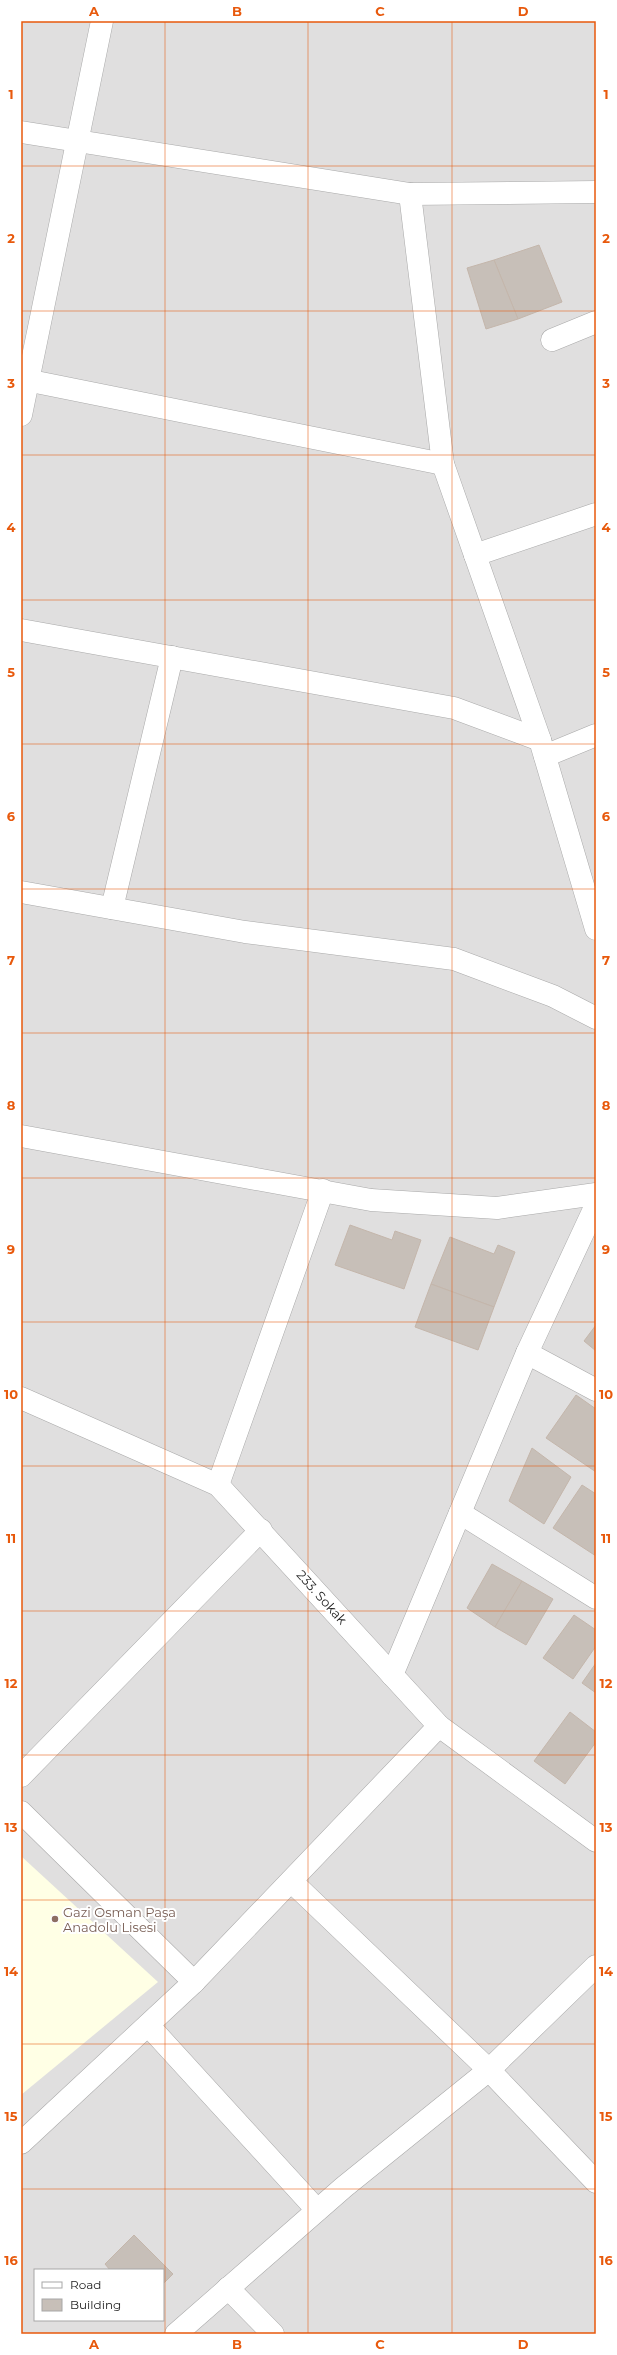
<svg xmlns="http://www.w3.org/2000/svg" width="617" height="2355" viewBox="0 0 617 2355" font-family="Montserrat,sans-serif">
<rect width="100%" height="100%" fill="#f2efe9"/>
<!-- residential -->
<path fill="#e0dfdf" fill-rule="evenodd" d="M21,21H596V2334H21ZM35,2270H163V2320H35Z"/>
<!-- education -->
<path fill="#ffffe5" d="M21,1856L158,1982L21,2095Z"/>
<!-- building -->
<g fill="#c7bfb8" stroke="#c4b6ab">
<path d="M539,245L562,302L518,319L494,260Z"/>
<path d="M494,260L518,319L486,329L467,268Z"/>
<path d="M350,1225L392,1240L395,1231L421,1240L404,1289L335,1265Z"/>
<path d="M450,1237L494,1254L498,1245L515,1252L494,1307L431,1284Z"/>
<path d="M431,1284L494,1307L478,1350L415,1327Z"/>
<path d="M596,1325V1351L584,1341Z"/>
<path d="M576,1395L596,1409V1472L546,1438Z"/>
<path d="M532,1448L571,1477L544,1524L509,1501Z"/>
<path d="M582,1485L596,1494V1556L553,1528Z"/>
<path d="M492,1564L522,1581L495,1627L467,1608Z"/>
<path d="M522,1581L553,1599L526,1645L495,1627Z"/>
<path d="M574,1615L596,1630V1646L573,1679L543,1658Z"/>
<path d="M596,1663V1693L582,1683Z"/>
<path d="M570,1712L596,1732V1742L565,1784L534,1761Z"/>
<path d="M134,2235L173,2274L163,2284V2270H110L105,2264Z"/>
</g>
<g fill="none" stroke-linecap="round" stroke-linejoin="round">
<!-- minor casing -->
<g stroke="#a9a9a9" stroke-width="23">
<g id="minor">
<path d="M21,132L410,194L596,192"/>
<path d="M410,194L443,464L540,740"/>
<path d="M552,340L596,322"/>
<path d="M21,379L443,464"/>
<path d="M21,415L102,21"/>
<path d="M475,555L596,514"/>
<path d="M21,630L454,708L540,740L596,929"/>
<path d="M545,756L596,735"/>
<path d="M21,892L245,932L454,959L553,996L596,1018"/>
<path d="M112,908L172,657"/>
<path d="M21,1136L371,1200L497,1208L596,1194"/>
<path d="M527,1353L596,1390"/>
<path d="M21,1398L218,1485L439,1726L596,1841"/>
<path d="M218,1485L323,1190"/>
<path d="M460,1513L596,1598"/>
<path d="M392,1675L527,1353L596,1205"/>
<path d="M21,1776L261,1530"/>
<path d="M21,1812L194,1982L439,1726"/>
<path d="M291,1881L489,2070L596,2182"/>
<path d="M148,2025L317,2210"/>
<path d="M21,2143L194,1982"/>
<path d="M228,2288L273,2334"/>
<path d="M176,2334L344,2187L489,2070L596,1966"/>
</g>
</g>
<!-- minor -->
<use href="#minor" stroke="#fff" stroke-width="22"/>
</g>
<!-- grid -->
<path fill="none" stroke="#e8590c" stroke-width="1" stroke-opacity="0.55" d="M165,21V2334M308,21V2334M452,21V2334M21,166H596M21,311H596M21,455H596M21,600H596M21,744H596M21,889H596M21,1033H596M21,1178H596M21,1322H596M21,1466H596M21,1611H596M21,1755H596M21,1900H596M21,2044H596M21,2189H596"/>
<!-- markers -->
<circle fill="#8d6e63" stroke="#fff" stroke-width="1.5" cx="55" cy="1919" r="4"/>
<g text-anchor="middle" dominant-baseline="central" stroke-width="4" stroke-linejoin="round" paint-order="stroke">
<!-- street labels -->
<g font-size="13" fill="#222" stroke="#fff">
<text transform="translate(322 1597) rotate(48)">233. Sokak</text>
</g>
<!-- education labels -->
<g font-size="13" fill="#785e54" stroke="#fff" text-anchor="start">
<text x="63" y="1912">Gazi Osman Paşa<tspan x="63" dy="15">Anadolu Lisesi</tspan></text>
</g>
</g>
<!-- border -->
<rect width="617" height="2355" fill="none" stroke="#ffffff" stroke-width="44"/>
<!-- legend -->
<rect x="34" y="2269" width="130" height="52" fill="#ffffff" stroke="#a7a7a7"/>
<rect x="42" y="2282" width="20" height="6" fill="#ffffff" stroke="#a7a7a7"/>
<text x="70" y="2289" font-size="12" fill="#222222">Road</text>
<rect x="42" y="2299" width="20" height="12" fill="#c7bfb8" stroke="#a7a7a7"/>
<text x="70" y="2309" font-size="12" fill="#222222">Building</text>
<rect x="22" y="22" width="573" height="2311" fill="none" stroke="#e8590c" stroke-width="1.5"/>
<g font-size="13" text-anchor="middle" font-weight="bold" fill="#e8590c">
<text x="94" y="16">A</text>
<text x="237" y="16">B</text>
<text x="380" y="16">C</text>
<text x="523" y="16">D</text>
<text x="11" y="99">1</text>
<text x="606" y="99">1</text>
<text x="11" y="243">2</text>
<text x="606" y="243">2</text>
<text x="11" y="388">3</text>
<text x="606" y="388">3</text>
<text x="11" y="532">4</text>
<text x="606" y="532">4</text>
<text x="11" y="677">5</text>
<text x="606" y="677">5</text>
<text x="11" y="821">6</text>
<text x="606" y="821">6</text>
<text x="11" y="965">7</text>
<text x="606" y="965">7</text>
<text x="11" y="1110">8</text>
<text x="606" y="1110">8</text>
<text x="11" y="1254">9</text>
<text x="606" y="1254">9</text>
<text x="11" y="1399">10</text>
<text x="606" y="1399">10</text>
<text x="11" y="1543">11</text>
<text x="606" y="1543">11</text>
<text x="11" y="1688">12</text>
<text x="606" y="1688">12</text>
<text x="11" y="1832">13</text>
<text x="606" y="1832">13</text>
<text x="11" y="1976">14</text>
<text x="606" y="1976">14</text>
<text x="11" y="2121">15</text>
<text x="606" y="2121">15</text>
<text x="11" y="2265">16</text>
<text x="606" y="2265">16</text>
<text x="94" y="2349">A</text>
<text x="237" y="2349">B</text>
<text x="380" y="2349">C</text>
<text x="523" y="2349">D</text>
</g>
</svg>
